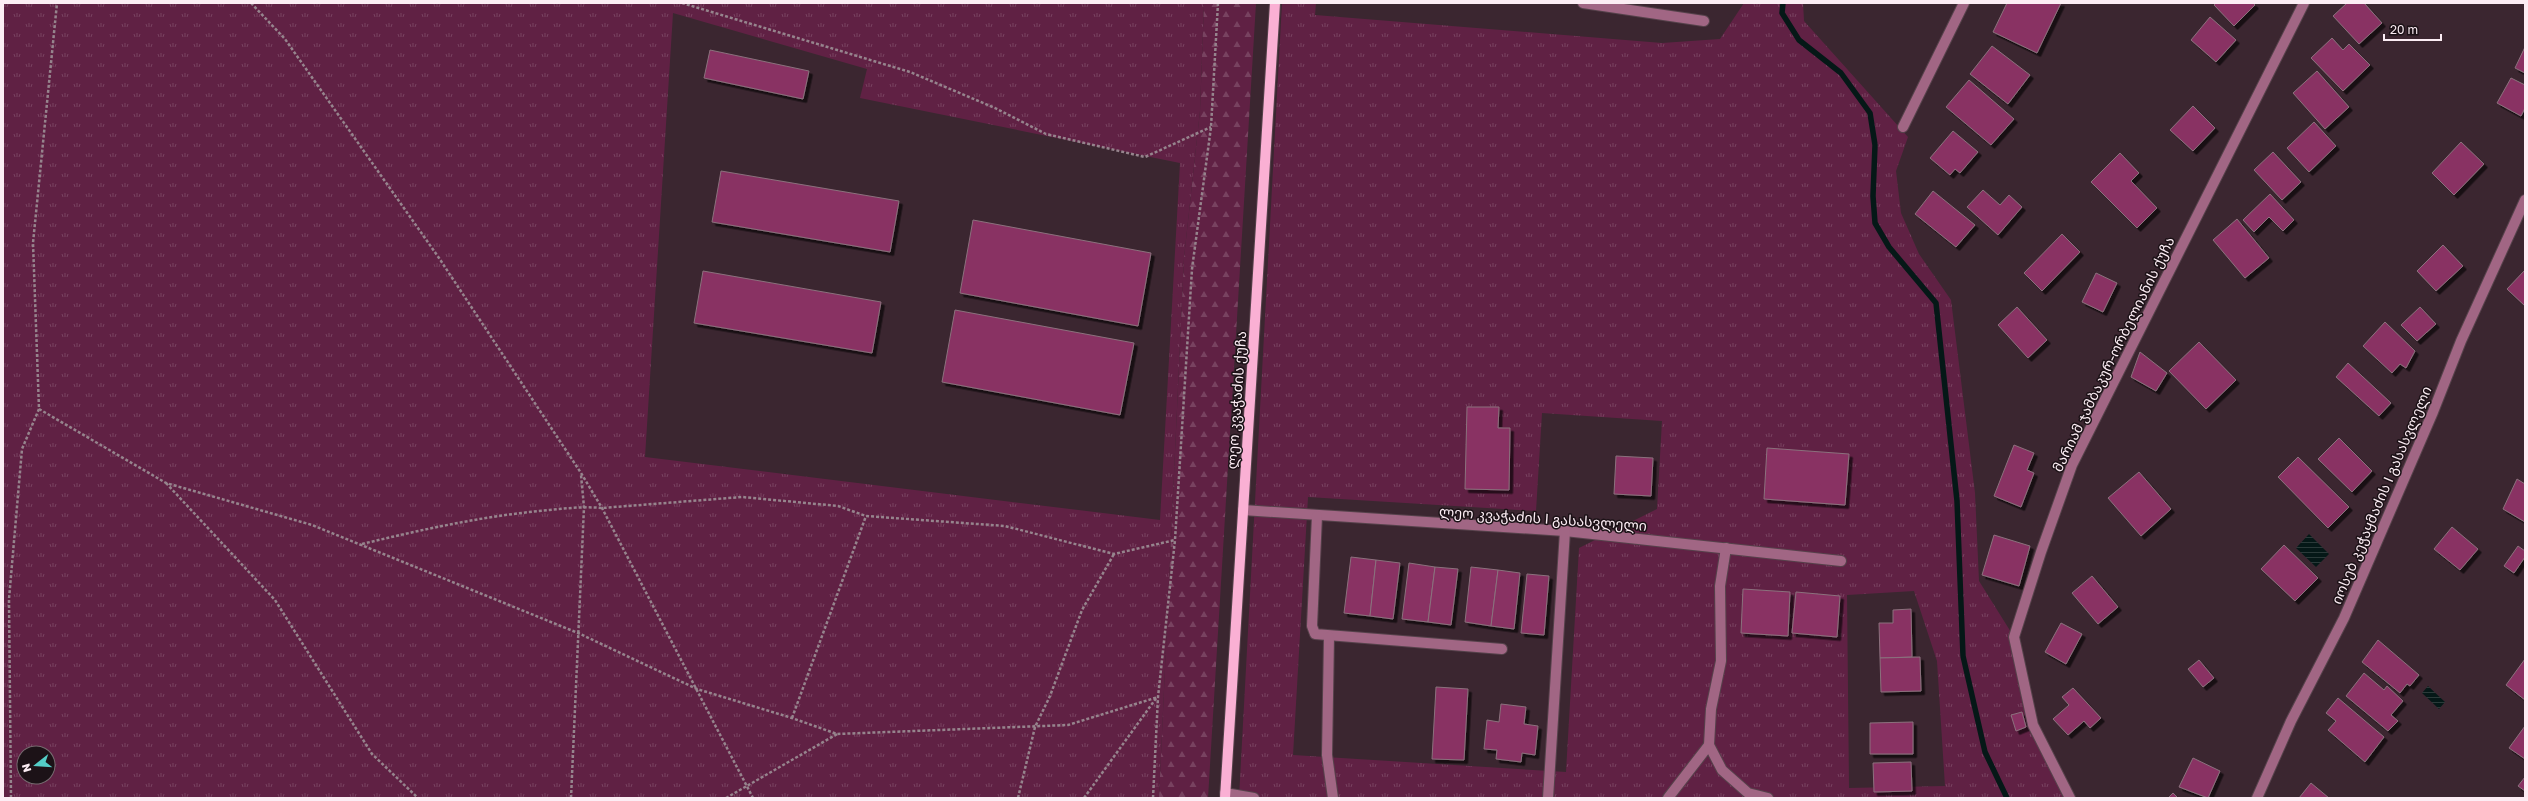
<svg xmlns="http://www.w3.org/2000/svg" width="2528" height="801" viewBox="0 0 2528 801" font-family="'Golos Text','Noto Sans Georgian',sans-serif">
<defs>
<pattern id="grass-tufts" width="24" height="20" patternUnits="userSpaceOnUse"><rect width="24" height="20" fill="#602144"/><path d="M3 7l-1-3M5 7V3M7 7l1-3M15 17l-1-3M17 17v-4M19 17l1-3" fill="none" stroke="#784260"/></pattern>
<pattern id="forest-firs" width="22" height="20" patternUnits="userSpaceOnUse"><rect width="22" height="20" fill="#602144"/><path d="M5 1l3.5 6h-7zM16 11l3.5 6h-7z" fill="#784260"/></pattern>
<pattern id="water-rules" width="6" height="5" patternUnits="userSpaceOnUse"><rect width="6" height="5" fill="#051817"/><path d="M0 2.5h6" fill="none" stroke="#2a3a39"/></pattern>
<filter id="shadow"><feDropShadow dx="3.5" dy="3.5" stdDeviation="0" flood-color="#0009"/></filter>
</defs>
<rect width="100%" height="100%" fill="#3b2630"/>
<!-- grass -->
<g fill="url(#grass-tufts)" fill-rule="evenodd">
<path d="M3,3H1204L1200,111L1184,258L1159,798H3ZM673,13L867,69L860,98L1180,163L1160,520L645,457ZM24,753H48V777H24Z"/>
<path d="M1282,3H1316L1315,15L1662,43L1720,39L1744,3H1803L1804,21L1908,137L1896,171L1901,213L1919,254L1951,300L1975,493L1979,581L2014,637L2033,725L2070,798H1239ZM1542,413L1662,421L1657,509L1579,548L1566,772L1293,755L1308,497L1536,511ZM1914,591L1937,661L1945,786L1849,788L1847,595Z"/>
</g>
<!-- forest -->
<path fill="url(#forest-firs)" d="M1204,3H1256L1208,798H1159L1184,258L1200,111Z"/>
<!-- water -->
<g fill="url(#water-rules)">
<path d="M2309,534L2329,554L2316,567L2296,548Z"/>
<path d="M2428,686L2445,702L2439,709L2422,693Z"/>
</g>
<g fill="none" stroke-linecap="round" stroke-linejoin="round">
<!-- stream -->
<path stroke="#051817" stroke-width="5.5" d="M1783,3L1782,13L1799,40L1841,73L1870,113L1875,145L1873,196L1875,223L1889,247L1936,303L1957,501L1963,656L1985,752L2007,798"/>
</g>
<!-- building -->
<g fill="#893363" stroke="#8b717d" filter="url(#shadow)">
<path d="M2007,3H2061L2037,53L1993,32Z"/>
<path d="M2216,3H2253L2255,5L2234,26L2214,5Z"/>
<path d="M2347,3H2364L2382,23L2359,44L2333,16Z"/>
<path d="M2210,17L2236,40L2216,62L2191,40Z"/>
<path d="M2332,38L2343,50L2349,44L2370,65L2343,91L2311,58Z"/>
<path d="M1992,46L2030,75L2008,104L1970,74Z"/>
<path d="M2525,47V73L2515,68Z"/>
<path d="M710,50L809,71L803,99L704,78Z"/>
<path d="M2317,71L2349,107L2325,129L2293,93Z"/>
<path d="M2511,78L2525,85V108L2521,116L2497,103Z"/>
<path d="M1969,80L2014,119L1991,145L1946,107Z"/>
<path d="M2193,106L2215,128L2193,151L2170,130Z"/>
<path d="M2314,122L2336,146L2309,172L2287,148Z"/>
<path d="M1953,131L1978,152L1960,173L1955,169L1950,175L1930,158Z"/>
<path d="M2461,142L2484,164L2454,195L2432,173Z"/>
<path d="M2273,152L2301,182L2282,200L2254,170Z"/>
<path d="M2120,153L2139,173L2131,181L2157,208L2137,228L2091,182Z"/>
<path d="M721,171L899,201L890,252L712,222Z"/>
<path d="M1983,190L2000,205L2009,195L2022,207L1998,235L1967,207Z"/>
<path d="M1933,191L1975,225L1956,247L1915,214Z"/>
<path d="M2270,194L2294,220L2283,231L2269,217L2254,232L2243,220Z"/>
<path d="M2237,219L2269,258L2245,278L2213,240Z"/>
<path d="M973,220L1151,253L1138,326L960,293Z"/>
<path d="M2062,234L2080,252L2042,291L2024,273Z"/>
<path d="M2443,245L2463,266L2436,291L2417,271Z"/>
<path d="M2525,270V306L2507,289Z"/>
<path d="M703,271L881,302L872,353L694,323Z"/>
<path d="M2096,273L2117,283L2103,312L2082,302Z"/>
<path d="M2017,307L2047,340L2028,358L1998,325Z"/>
<path d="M2420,307L2436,324L2417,341L2401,325Z"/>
<path d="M955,310L1134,343L1120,415L942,382Z"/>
<path d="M2385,322L2415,351L2406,368L2400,364L2392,373L2363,346Z"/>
<path d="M2199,342L2236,380L2206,409L2169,371Z"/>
<path d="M2140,352L2167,373L2156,391L2131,377Z"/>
<path d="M2348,363L2391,403L2379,416L2336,377Z"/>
<path d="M1467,407H1499L1498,428H1510L1509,490L1465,489Z"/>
<path d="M2339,438L2372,471L2352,492L2318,459Z"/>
<path d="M2014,445L2034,453L2027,470L2034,473L2021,507L1994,496Z"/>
<path d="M1767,448L1849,454L1845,505L1764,499Z"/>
<path d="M1616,456L1653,458L1651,496L1614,494Z"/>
<path d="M2298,457L2349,507L2328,528L2278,477Z"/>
<path d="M2139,472L2171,509L2141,536L2108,498Z"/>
<path d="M2517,479L2525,484V522L2503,509Z"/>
<path d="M2452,527L2478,549L2460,570L2434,549Z"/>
<path d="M1994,535L2030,546L2019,586L1982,575Z"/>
<path d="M2284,545L2318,578L2295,601L2261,569Z"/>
<path d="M2518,546L2525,551V557L2514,573L2504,566Z"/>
<path d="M1351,557L1376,560L1370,616L1344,613Z"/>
<path d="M1376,560L1400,563L1393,619L1370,616Z"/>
<path d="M1409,563L1435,567L1428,622L1402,619Z"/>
<path d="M1435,567L1458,569L1451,625L1428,622Z"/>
<path d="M1471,567L1498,570L1491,626L1465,622Z"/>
<path d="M1498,570L1520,573L1514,629L1491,626Z"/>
<path d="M1527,574L1549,576L1544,635L1521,633Z"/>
<path d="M2092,576L2118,607L2098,624L2072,593Z"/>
<path d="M1743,589L1790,592L1788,636L1741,633Z"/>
<path d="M1796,592L1840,596L1837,637L1792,633Z"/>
<path d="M1911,609L1912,657L1880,658L1879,623H1893V610Z"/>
<path d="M2061,623L2082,634L2066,664L2045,652Z"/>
<path d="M2378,640L2419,675L2410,686L2407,684L2400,693L2362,662Z"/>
<path d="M1920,657L1921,691L1881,692L1880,658Z"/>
<path d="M2525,659V700L2506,685Z"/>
<path d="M2199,660L2214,678L2203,687L2188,669Z"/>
<path d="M2364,673L2384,690L2387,686L2403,701L2391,715L2398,721L2388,731L2346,696Z"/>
<path d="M1436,687L1468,689L1464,760L1432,759Z"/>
<path d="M2073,688L2101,718L2090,728L2084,721L2068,735L2053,719L2069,705L2062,697Z"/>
<path d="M2338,698L2384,737L2365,762L2328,730L2336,721L2326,713Z"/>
<path d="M1501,704L1526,707L1524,724L1538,726L1535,755L1522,753L1521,762L1496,759L1497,750L1484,749L1487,720L1499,722Z"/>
<path d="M2022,712L2026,727L2016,731L2011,715Z"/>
<path d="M1913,722V754H1870V723Z"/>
<path d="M2525,726V759L2509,748Z"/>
<path d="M2193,758L2220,771L2208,798L2179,787Z"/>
<path d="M1911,762L1912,791L1874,792L1873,763Z"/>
<path d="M2525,777V791L2518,786Z"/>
<path d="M2311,783L2329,798H2299Z"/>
<path d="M2173,793L2178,798H2168Z"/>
</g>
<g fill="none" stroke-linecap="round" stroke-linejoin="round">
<!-- minor casing -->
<g stroke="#56424b" stroke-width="12">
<g id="minor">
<path d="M1583,3L1704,21"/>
<path d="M1903,127L1964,3"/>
<path d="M1243,510L1565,531L1841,561"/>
<path d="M1317,516L1312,626L1315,634L1502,649"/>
<path d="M1726,548L1720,586L1721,661L1711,709L1709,745L1722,770L1748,793L1768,798"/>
<path d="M1329,637L1327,755L1333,798"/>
<path d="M1225,793L1254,798"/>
<path d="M1548,798L1565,531"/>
<path d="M1668,798L1709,745"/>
<path d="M2070,798L2033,725L2014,637L2041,552L2072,465L2304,3"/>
<path d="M2257,798L2291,721L2344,618L2433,412L2461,341L2525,200"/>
</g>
</g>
<!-- major casing -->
<g stroke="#56424b" stroke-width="12">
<path id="major" d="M1225,798L1275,3"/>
</g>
<!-- path -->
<g stroke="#96848d" stroke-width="2.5" stroke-dasharray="3 2" stroke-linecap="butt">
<path d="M251,3L285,39L439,258L581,473L602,508L753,798"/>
<path d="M682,3L910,72L995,108L1046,134L1145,157L1211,127"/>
<path d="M39,409L166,483L312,525L578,633L697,689L792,718L837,734L1068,725L1158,697"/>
<path d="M166,483L275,600L372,754L418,798"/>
<path d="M362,544C420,530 479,517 539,511C560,509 581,506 602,508L742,497L838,506L866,516L1005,526L1114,554L1175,540"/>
<path d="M792,718L866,516"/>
<path d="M11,798L9,599L22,449L39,409L33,243L57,3"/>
<path d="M571,798L584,507L581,475"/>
<path d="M726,798L837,734"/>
<path d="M1018,798L1035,727L1050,696L1082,610L1114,554"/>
<path d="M1084,798L1157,697"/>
<path d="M1153,798L1158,697L1175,540L1192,269L1211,127L1218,3"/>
</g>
<!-- minor -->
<use href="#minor" stroke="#a16684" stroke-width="10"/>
<!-- major -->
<use href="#major" stroke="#fab0d4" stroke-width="10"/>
</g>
<g text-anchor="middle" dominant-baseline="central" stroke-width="3" stroke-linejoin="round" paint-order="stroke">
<!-- street labels -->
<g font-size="14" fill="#fcedf4" stroke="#1c1217">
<text transform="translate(2113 354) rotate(-64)">მარიამ ჯამბაკურ-ორბელიანის ქუჩა</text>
<text transform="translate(1236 400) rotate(-86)">ლეო კვაჭაძის ქუჩა</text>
<text transform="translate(2381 495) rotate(-67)">იოსებ კეჭაყმაძის I გასასვლელი</text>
<text transform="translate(1543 518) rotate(4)">ლეო კვაჭაძის I გასასვლელი</text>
</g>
</g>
<!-- border -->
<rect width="2528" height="801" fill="none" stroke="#fcedf4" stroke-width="8"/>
<!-- north arrow -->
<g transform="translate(36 765) rotate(253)"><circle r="19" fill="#1c1217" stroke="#766a6f"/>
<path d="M0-3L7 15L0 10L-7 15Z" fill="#54cdc7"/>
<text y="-6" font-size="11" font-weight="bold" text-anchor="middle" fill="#fcedf4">N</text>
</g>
<!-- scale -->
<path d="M2384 34v6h57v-6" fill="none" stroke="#fcedf4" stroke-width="2"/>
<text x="2390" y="34" font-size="12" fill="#fcedf4" stroke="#1c1217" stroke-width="3" paint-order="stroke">20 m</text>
</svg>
